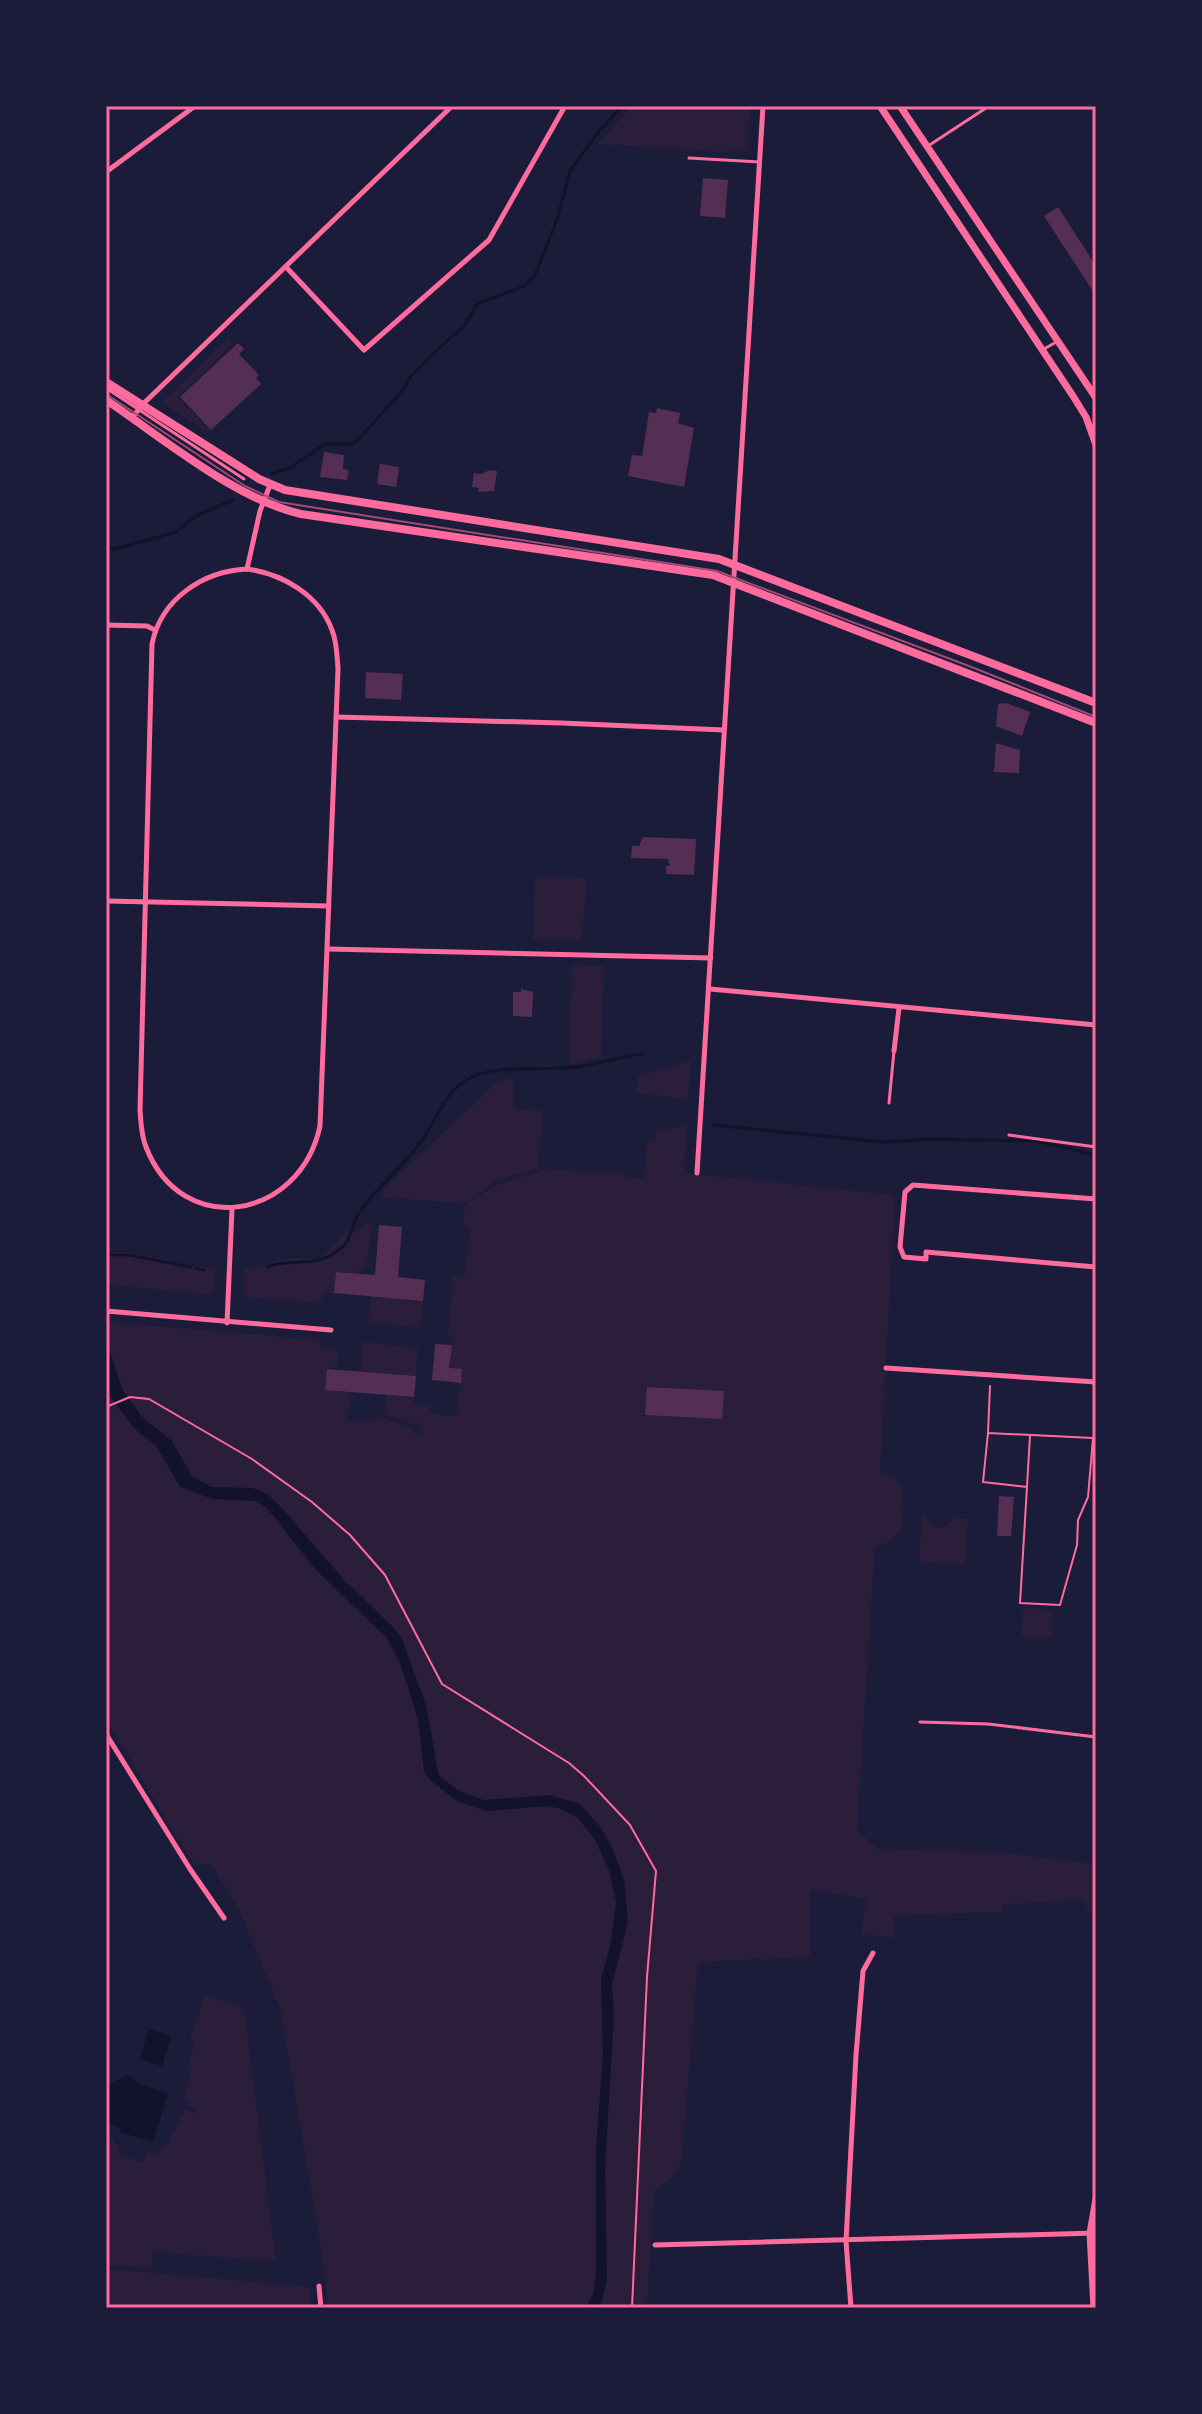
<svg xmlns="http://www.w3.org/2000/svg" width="1202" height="2414" viewBox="0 0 1202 2414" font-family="Rubik,sans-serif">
<rect width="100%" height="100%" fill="#1b1b3a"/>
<!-- green -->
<g fill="#2a1e3b">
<path d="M632,106H750L747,151L730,150V152L597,144Z"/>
<path d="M229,338L232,342L228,349L177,397L209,430L207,432L162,402Z"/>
<path d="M535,876L587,878L582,941L533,940Z"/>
<path d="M572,965L604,966L601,1058L569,1064Z"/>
<path d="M691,1061L688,1099L636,1093L638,1076Z"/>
<path d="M513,1078V1109L543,1111L538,1169L495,1181L468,1203L497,1185L546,1169L623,1174V1177L644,1178L647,1141L655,1142L656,1131L687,1125L684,1173L895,1195L880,1473L896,1479C909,1501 907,1543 875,1546L857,1830L878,1849L994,1852L1096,1864V1915L1087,1911L1086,1900L1003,1904L1001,1912L894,1915V1938L861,1934L866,1899L810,1890V1957L698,1962L682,2159L674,2177L654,2191L647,2308H328L322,2253L280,2008L239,1910L211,1864L196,1865L189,1858L106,1719V1322L320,1340V1347L339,1352L337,1367H327L325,1390L352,1392L347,1422L384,1418L413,1429L412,1432L419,1434L422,1425L416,1423L415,1425L388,1415L385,1411L387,1395L414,1397V1404L430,1406V1413L456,1416L462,1370L449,1368L452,1337L448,1335L453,1276H465L470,1227L463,1226L465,1205L468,1203L380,1198L390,1183L498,1081Z"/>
<path d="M366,1224H372L366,1269H360L359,1274L336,1272L334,1293L322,1292L321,1303L243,1297L245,1267C263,1270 277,1258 296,1258C304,1257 313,1261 321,1257C330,1251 340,1237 348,1229L353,1233Z"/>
<path d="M106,1252H129L215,1270L212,1295L106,1284Z"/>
<path d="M371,1296L423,1301L420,1328L368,1322Z"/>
<path d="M363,1342L418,1348L416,1376L360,1372Z"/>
<path d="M922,1516H925L929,1524C938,1530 948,1527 952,1518L968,1519L965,1565L919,1561Z"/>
<path d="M1023,1608L1053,1610L1051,1638L1022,1636Z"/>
<path d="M205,1995L244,2008L276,2261L153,2252L152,2268L106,2265V2136L114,2139L113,2142L120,2145L118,2154L143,2162L147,2152L159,2156L162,2145L168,2146L173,2132H175L185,2110L194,2113L195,2108L187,2105L188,2100L184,2098L191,2073L186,2071L195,2041L190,2039Z"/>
<path d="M106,2269L309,2287L310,2308H106Z"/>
</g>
<!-- water -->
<g fill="#12122b">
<path d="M106,1341L123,1390L142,1417L172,1441L192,1476L211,1487L253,1488L267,1494L281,1507L345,1581L392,1626L402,1639L426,1705L439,1776L461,1792L484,1800L550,1795L580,1804L601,1828L613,1849L624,1880L628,1921L612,1984L614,2017L605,2168L607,2280L600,2308H586L593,2294L596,2273V2146L603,2054L601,1980L611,1941L616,1903L610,1872L595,1840L578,1818L559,1808L546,1806L487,1811L457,1801L430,1780L424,1771L418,1719L410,1693L399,1660L386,1637L316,1570L267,1508L255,1501L213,1499L180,1487L157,1447L134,1428L106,1391Z"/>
<path d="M149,2029L171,2036L162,2066L140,2059Z"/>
<path d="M126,2076L132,2077L139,2084L168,2093L153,2142L120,2132L121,2128L106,2123V2086Z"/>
</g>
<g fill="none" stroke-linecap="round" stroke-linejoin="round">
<!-- stream -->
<g stroke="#12122b" stroke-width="3">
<path d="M271,474L290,468L325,444H352L357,441L402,391L411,376L452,336L463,328L477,304L524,286L534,277L557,220L570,171L600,130L622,106"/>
<path d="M106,548L115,549L176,532L196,516L233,500"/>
<path d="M713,1125L884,1142L933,1139L1035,1141L1096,1155"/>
<path d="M106,1255H129L191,1267"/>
<path d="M267,1267C288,1258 311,1267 331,1255C354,1242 347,1235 357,1216C375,1187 406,1166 424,1137C437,1118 446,1091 468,1079C493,1064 547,1071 576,1067C598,1065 619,1056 642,1054"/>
<path d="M196,1268L204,1270"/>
</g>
</g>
<!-- building -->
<g fill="#542f53">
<path d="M703,178L728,180L725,218L700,216Z"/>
<path d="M1058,207L1096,266V296L1044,216Z"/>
<path d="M238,343L244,349L239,354L259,375L256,378L261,384L211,430L180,397Z"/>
<path d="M657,408L680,413L678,423L694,428L684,487L628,476L632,455L642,456L649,412L656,413Z"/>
<path d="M324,452L344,455L343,469L349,470L347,480L320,477Z"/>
<path d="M380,464L399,467L396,487L377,484Z"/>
<path d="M490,470L497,471L494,491L478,492L479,488L472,487L474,473L481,474Z"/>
<path d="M366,672L403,674L401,700L365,698Z"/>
<path d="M1006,703L1030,712L1022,736L996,726L998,704Z"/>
<path d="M996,743L1020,750L1019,773L994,772Z"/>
<path d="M643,837L696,839L694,875L666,874V866H670L668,859L631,858L632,846H639Z"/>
<path d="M521,989L533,992L532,1017L513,1016V992H521Z"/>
<path d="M379,1225L402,1227L398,1277L425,1280L423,1301L334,1293L336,1272L375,1275Z"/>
<path d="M435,1344L452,1345L449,1368L462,1369L461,1383L432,1380Z"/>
<path d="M327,1369L416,1376L414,1397L325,1390Z"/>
<path d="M647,1387L724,1391L722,1419L645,1415Z"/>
<path d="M999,1496L1014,1497L1011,1536H997Z"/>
</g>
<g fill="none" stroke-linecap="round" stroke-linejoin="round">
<!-- path -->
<g stroke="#ff6b9d" stroke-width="2">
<path d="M106,1407L130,1397L149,1399L252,1459L312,1502L350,1535L385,1575L442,1684L569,1763L584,1776L630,1825L656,1871L647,1977L632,2308"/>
<path d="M988,1433L983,1482L1027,1487L1020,1603L1060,1605L1077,1545L1078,1520L1088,1497L1093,1438L988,1433L990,1386"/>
<path d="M1027,1486L1030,1436"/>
</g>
<!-- service -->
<g stroke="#ff6b9d" stroke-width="3">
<path d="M928,146L989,106"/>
<path d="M689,158L760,162"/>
<path d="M1044,349L1058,341"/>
<path d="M106,388L244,479"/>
<path d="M889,1103L894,1051"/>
<path d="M1009,1135L1096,1147"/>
<path d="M920,1722L988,1724L1096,1737"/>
</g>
<!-- minor -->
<g stroke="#ff6b9d" stroke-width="5">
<path d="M106,172L195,106"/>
<path d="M287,268L364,350L489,240L565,106"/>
<path d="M132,418L142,405L452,106"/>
<path d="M247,569C283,574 319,595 332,630C337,642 337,656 338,669L320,1126C300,1220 182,1240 146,1147C141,1135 141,1122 140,1110L152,644C161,599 203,571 247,569Z"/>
<path d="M247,569L260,511L270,485"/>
<path d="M106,625L147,626L155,630"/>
<path d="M336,717L561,723L724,730"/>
<path d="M106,901L329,906"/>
<path d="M328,949L711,958"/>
<path d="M710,989L1096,1025"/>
<path d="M894,1051L899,1008"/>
<path d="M697,1173L763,106"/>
<path d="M1096,1199L913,1185L905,1192L900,1247L904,1257L926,1259V1252L1096,1267"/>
<path d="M106,1311L331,1330"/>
<path d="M227,1323L232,1209"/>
<path d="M886,1368L1096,1382"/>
<path d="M106,1734L190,1869L224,1918"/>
<path d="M655,2245L1096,2233"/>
<path d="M319,2286L321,2308"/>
<path d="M851,2308L846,2241L856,2055L863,1971L873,1953"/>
</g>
<!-- secondary -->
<g stroke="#ff6b9d" stroke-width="7">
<path d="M880,106L1073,396L1086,417L1096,445"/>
<path d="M900,106L1096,398"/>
<path d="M1094,2308L1090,2233L1096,2199"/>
</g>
<!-- primary -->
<g stroke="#ff6b9d" stroke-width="8">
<path d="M106,382L259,479L285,490L719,559L1096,703"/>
<path d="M106,400C163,438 235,499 301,514L713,575L1096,723"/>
</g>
<!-- tram -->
<path stroke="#a44b75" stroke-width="2" d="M106,394L245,486L279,502L717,571L969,666L1096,717"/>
</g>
<!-- border -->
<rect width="1202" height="2414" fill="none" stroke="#1b1b3a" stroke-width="216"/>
<rect x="108" y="108" width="986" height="2198" fill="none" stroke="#ff6b9d" stroke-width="3"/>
</svg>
